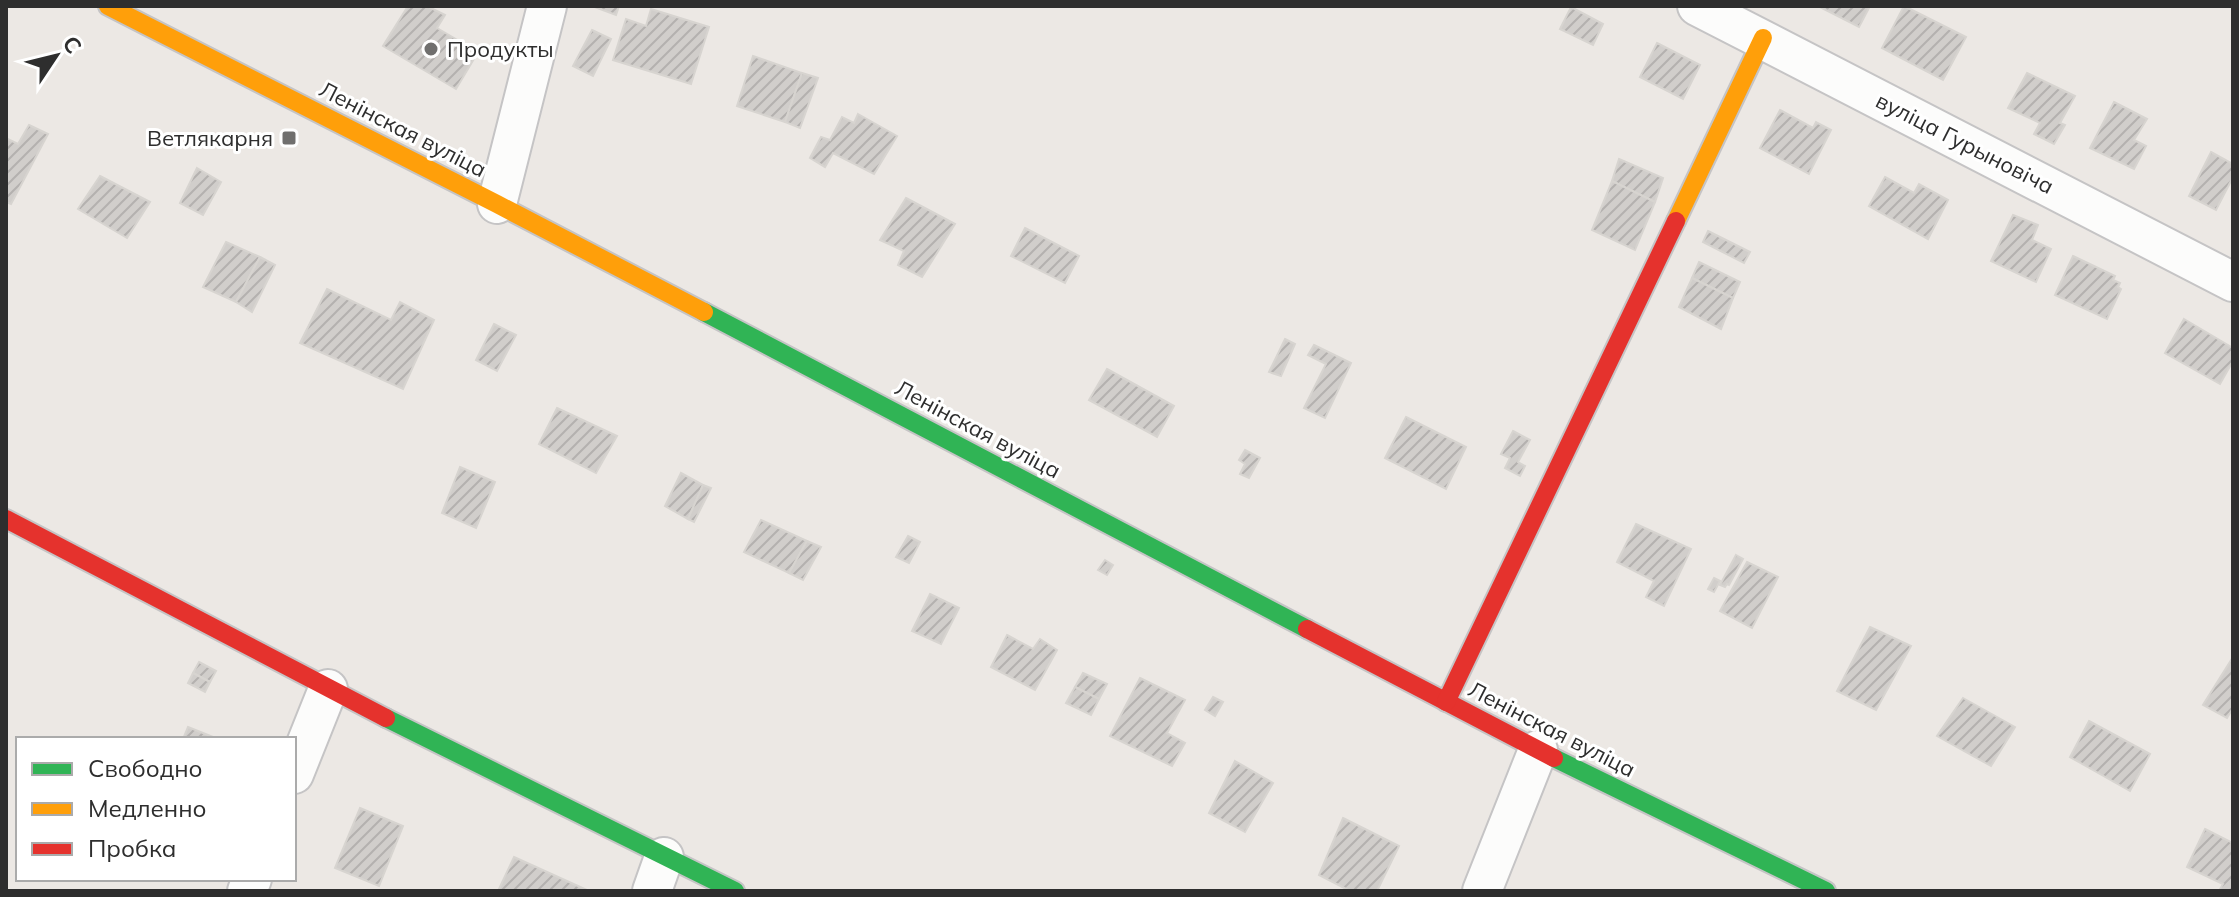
<svg xmlns="http://www.w3.org/2000/svg" width="2239" height="897" viewBox="0 0 2239 897" font-family="Mulish,sans-serif">
<defs>
<pattern id="building-hatch" width="6" height="6" patternUnits="userSpaceOnUse" patternTransform="scale(2)"><rect width="6" height="6" fill="#d1cecb"/><path d="M-1 1l2-2M0 6l6-6M5 7l2-2" fill="none" stroke="#b4b1af"/></pattern>
</defs>
<rect width="100%" height="100%" fill="#ece8e4"/>
<!-- building -->
<g fill="url(#building-hatch)" stroke="#d7d4d0" stroke-width="2">
<path d="M408,6H427L445,15L437,28L478,52L456,89L383,46Z"/>
<path d="M592,6H619L616,15Z"/>
<path d="M1818,6H1870L1859,27Z"/>
<path d="M1904,6L1966,37L1943,80L1882,48Z"/>
<path d="M1571,7L1603,24L1593,45L1560,29Z"/>
<path d="M651,9L709,27L691,84L613,60L626,19L646,26Z"/>
<path d="M592,30L611,39L593,76L573,66Z"/>
<path d="M1657,43L1700,65L1683,99L1640,77Z"/>
<path d="M753,56L802,73L785,122L737,106Z"/>
<path d="M802,73L818,78L800,128L785,122Z"/>
<path d="M2027,73L2075,96L2060,123L2065,125L2054,144L2034,134L2040,123L2008,108Z"/>
<path d="M2114,102L2147,119L2134,140L2146,146L2134,169L2090,148Z"/>
<path d="M1780,110L1813,128L1816,122L1831,130L1809,174L1760,148Z"/>
<path d="M858,114L897,136L874,174L833,153L825,167L810,158L821,137L830,140L842,117L854,123Z"/>
<path d="M29,125L48,134L11,204L6,202V138L18,144Z"/>
<path d="M2211,152L2233,164V177L2216,210L2189,196Z"/>
<path d="M1619,159L1663,178L1655,202L1612,181Z"/>
<path d="M197,168L221,182L203,215L180,203Z"/>
<path d="M100,176L150,202L127,238L78,209Z"/>
<path d="M1885,177L1914,193L1919,184L1948,200L1928,239L1869,206Z"/>
<path d="M1612,181L1655,202L1635,250L1592,230Z"/>
<path d="M906,198L955,224L922,277L898,265L904,251L880,240Z"/>
<path d="M2013,215L2038,225L2032,240L2051,249L2036,282L1991,261Z"/>
<path d="M1025,228L1079,256L1065,283L1011,256Z"/>
<path d="M1708,231L1750,252L1744,263L1703,242Z"/>
<path d="M226,242L260,257L236,302L203,287Z"/>
<path d="M2073,256L2115,276L2113,280L2120,283L2118,287L2121,289L2107,319L2055,295Z"/>
<path d="M260,257L275,265L252,312L236,302Z"/>
<path d="M1699,262L1740,282L1733,298L1692,278Z"/>
<path d="M1692,278L1733,298L1721,329L1679,307Z"/>
<path d="M327,289L391,320L400,302L434,320L403,389L300,343Z"/>
<path d="M2184,319L2233,348V361L2220,384L2165,353Z"/>
<path d="M494,324L516,335L497,371L476,360Z"/>
<path d="M1285,339L1295,344L1281,376L1269,372Z"/>
<path d="M1314,345L1351,363L1325,418L1304,408L1326,364L1308,355Z"/>
<path d="M1107,369L1174,406L1157,437L1089,400Z"/>
<path d="M557,408L617,436L596,473L539,444Z"/>
<path d="M1406,417L1466,447L1446,489L1385,458Z"/>
<path d="M1513,431L1530,440L1518,462L1525,466L1520,476L1505,468L1510,458L1501,454Z"/>
<path d="M1245,450L1260,458L1249,478L1240,474L1245,464L1239,460Z"/>
<path d="M460,467L495,482L476,528L442,513Z"/>
<path d="M681,473L703,485L688,519L665,506Z"/>
<path d="M703,485L711,488L694,522L688,519Z"/>
<path d="M761,520L807,541L789,573L744,552Z"/>
<path d="M1636,524L1691,549L1664,606L1646,597L1654,581L1617,562Z"/>
<path d="M908,536L920,542L909,563L896,557Z"/>
<path d="M807,541L821,547L803,580L789,573Z"/>
<path d="M1736,555L1743,559L1729,585L1727,584L1725,587L1720,585Z"/>
<path d="M1105,560L1113,565L1107,575L1098,570Z"/>
<path d="M1747,562L1778,577L1752,628L1720,611Z"/>
<path d="M1714,578L1720,581L1714,592L1708,589Z"/>
<path d="M930,594L959,608L941,644L912,631Z"/>
<path d="M1870,627L1911,646L1876,710L1837,691Z"/>
<path d="M1007,635L1033,649L1040,639L1057,650L1035,690L991,667Z"/>
<path d="M2233,657V708L2227,718L2203,705Z"/>
<path d="M199,662L216,671L210,682L193,673Z"/>
<path d="M193,673L210,682L205,692L188,683Z"/>
<path d="M1083,673L1107,684L1099,699L1075,687Z"/>
<path d="M1140,678L1185,700L1167,733L1185,743L1172,766L1110,736Z"/>
<path d="M1075,687L1099,699L1091,715L1066,703Z"/>
<path d="M1213,697L1223,702L1215,716L1205,710Z"/>
<path d="M1963,698L2015,727L1991,766L1937,736Z"/>
<path d="M2089,721L2150,754L2130,791L2070,757Z"/>
<path d="M188,727L218,739H183Z"/>
<path d="M1235,761L1273,783L1245,832L1209,813Z"/>
<path d="M360,808L403,826L379,886L335,868Z"/>
<path d="M1343,818L1399,846L1377,891H1350L1319,875Z"/>
<path d="M2205,829L2233,843V891H2219L2223,884L2187,867Z"/>
<path d="M514,857L589,891H498Z"/>
</g>
<g fill="none" stroke-linecap="round" stroke-linejoin="round">
<!-- street casing -->
<g stroke="#c5c4c5" stroke-width="42">
<g id="street">
<path d="M1697,6L2233,282"/>
<path d="M497,204L547,6"/>
<path d="M294,774L328,689"/>
<path d="M247,891L252,879"/>
<path d="M652,891L664,857"/>
<path d="M1482,891L1538,750"/>
</g>
</g>
<!-- fast casing -->
<g stroke="#c5c4c5" stroke-width="22">
<g id="fast">
<path d="M704,312L1307,629"/>
<path d="M386,718L735,891"/>
<path d="M1554,758L1826,891"/>
</g>
</g>
<!-- slow casing -->
<g stroke="#c5c4c5" stroke-width="22">
<g id="slow">
<path d="M108,6L497,204L704,312"/>
<path d="M1676,221L1763,38"/>
</g>
</g>
<!-- jam casing -->
<g stroke="#c5c4c5" stroke-width="22">
<g id="jam">
<path d="M6,519L386,718"/>
<path d="M1307,629L1554,758"/>
<path d="M1446,702L1676,221"/>
</g>
</g>
<!-- street -->
<use href="#street" stroke="#fcfcfb" stroke-width="38"/>
<!-- fast -->
<use href="#fast" stroke="#30b455" stroke-width="18"/>
<!-- slow -->
<use href="#slow" stroke="#ff9f0a" stroke-width="18"/>
<!-- jam -->
<use href="#jam" stroke="#e5322d" stroke-width="18"/>
</g>
<!-- markers -->
<g fill="#706f6e" stroke="#fff" stroke-width="3">
<circle cx="431" cy="49" r="8"/>
<rect x="281" y="130" width="16" height="16" rx="4"/>
</g>
<g text-anchor="middle" dominant-baseline="central" stroke-width="6" stroke-linejoin="round" paint-order="stroke">
<!-- poi labels -->
<g font-size="22" fill="#2e2e2e" stroke="#fff" text-anchor="start">
<text x="447" y="49">Продукты</text>
<text x="273" y="138" text-anchor="end">Ветлякарня</text>
</g>
<!-- street labels -->
<g font-size="22" fill="#2e2e2e" stroke="#fff">
<text transform="translate(403 129) rotate(27)">Ленінская вуліца</text>
<text transform="translate(1965 143) rotate(27)">вуліца Гурыновіча</text>
<text transform="translate(978 429) rotate(28)">Ленінская вуліца</text>
<text transform="translate(1552 729) rotate(27)">Ленінская вуліца</text>
</g>
</g>
<!-- border -->
<rect width="2239" height="897" fill="none" stroke="#2e2e2e" stroke-width="16"/>
<!-- legend -->
<rect x="16" y="737" width="280" height="144" fill="#ffffff" stroke="#ababab" stroke-width="2"/>
<rect x="32" y="763" width="40" height="12" fill="#30b455" stroke="#ababab" stroke-width="2"/>
<text x="88" y="777" font-size="24" fill="#2e2e2e">Свободно</text>
<rect x="32" y="803" width="40" height="12" fill="#ff9f0a" stroke="#ababab" stroke-width="2"/>
<text x="88" y="817" font-size="24" fill="#2e2e2e">Медленно</text>
<rect x="32" y="843" width="40" height="12" fill="#e5322d" stroke="#ababab" stroke-width="2"/>
<text x="88" y="857" font-size="24" fill="#2e2e2e">Пробка</text>
<!-- north arrow -->
<g transform="translate(56 56) rotate(55)" stroke="#ffffff" stroke-width="6" paint-order="stroke">
<path d="M0-6L14 30L0 20L-14 30Z" fill="#2e2e2e"/>
<text y="-12" font-size="22" font-weight="bold" text-anchor="middle" fill="#2e2e2e">С</text>
</g>
</svg>
